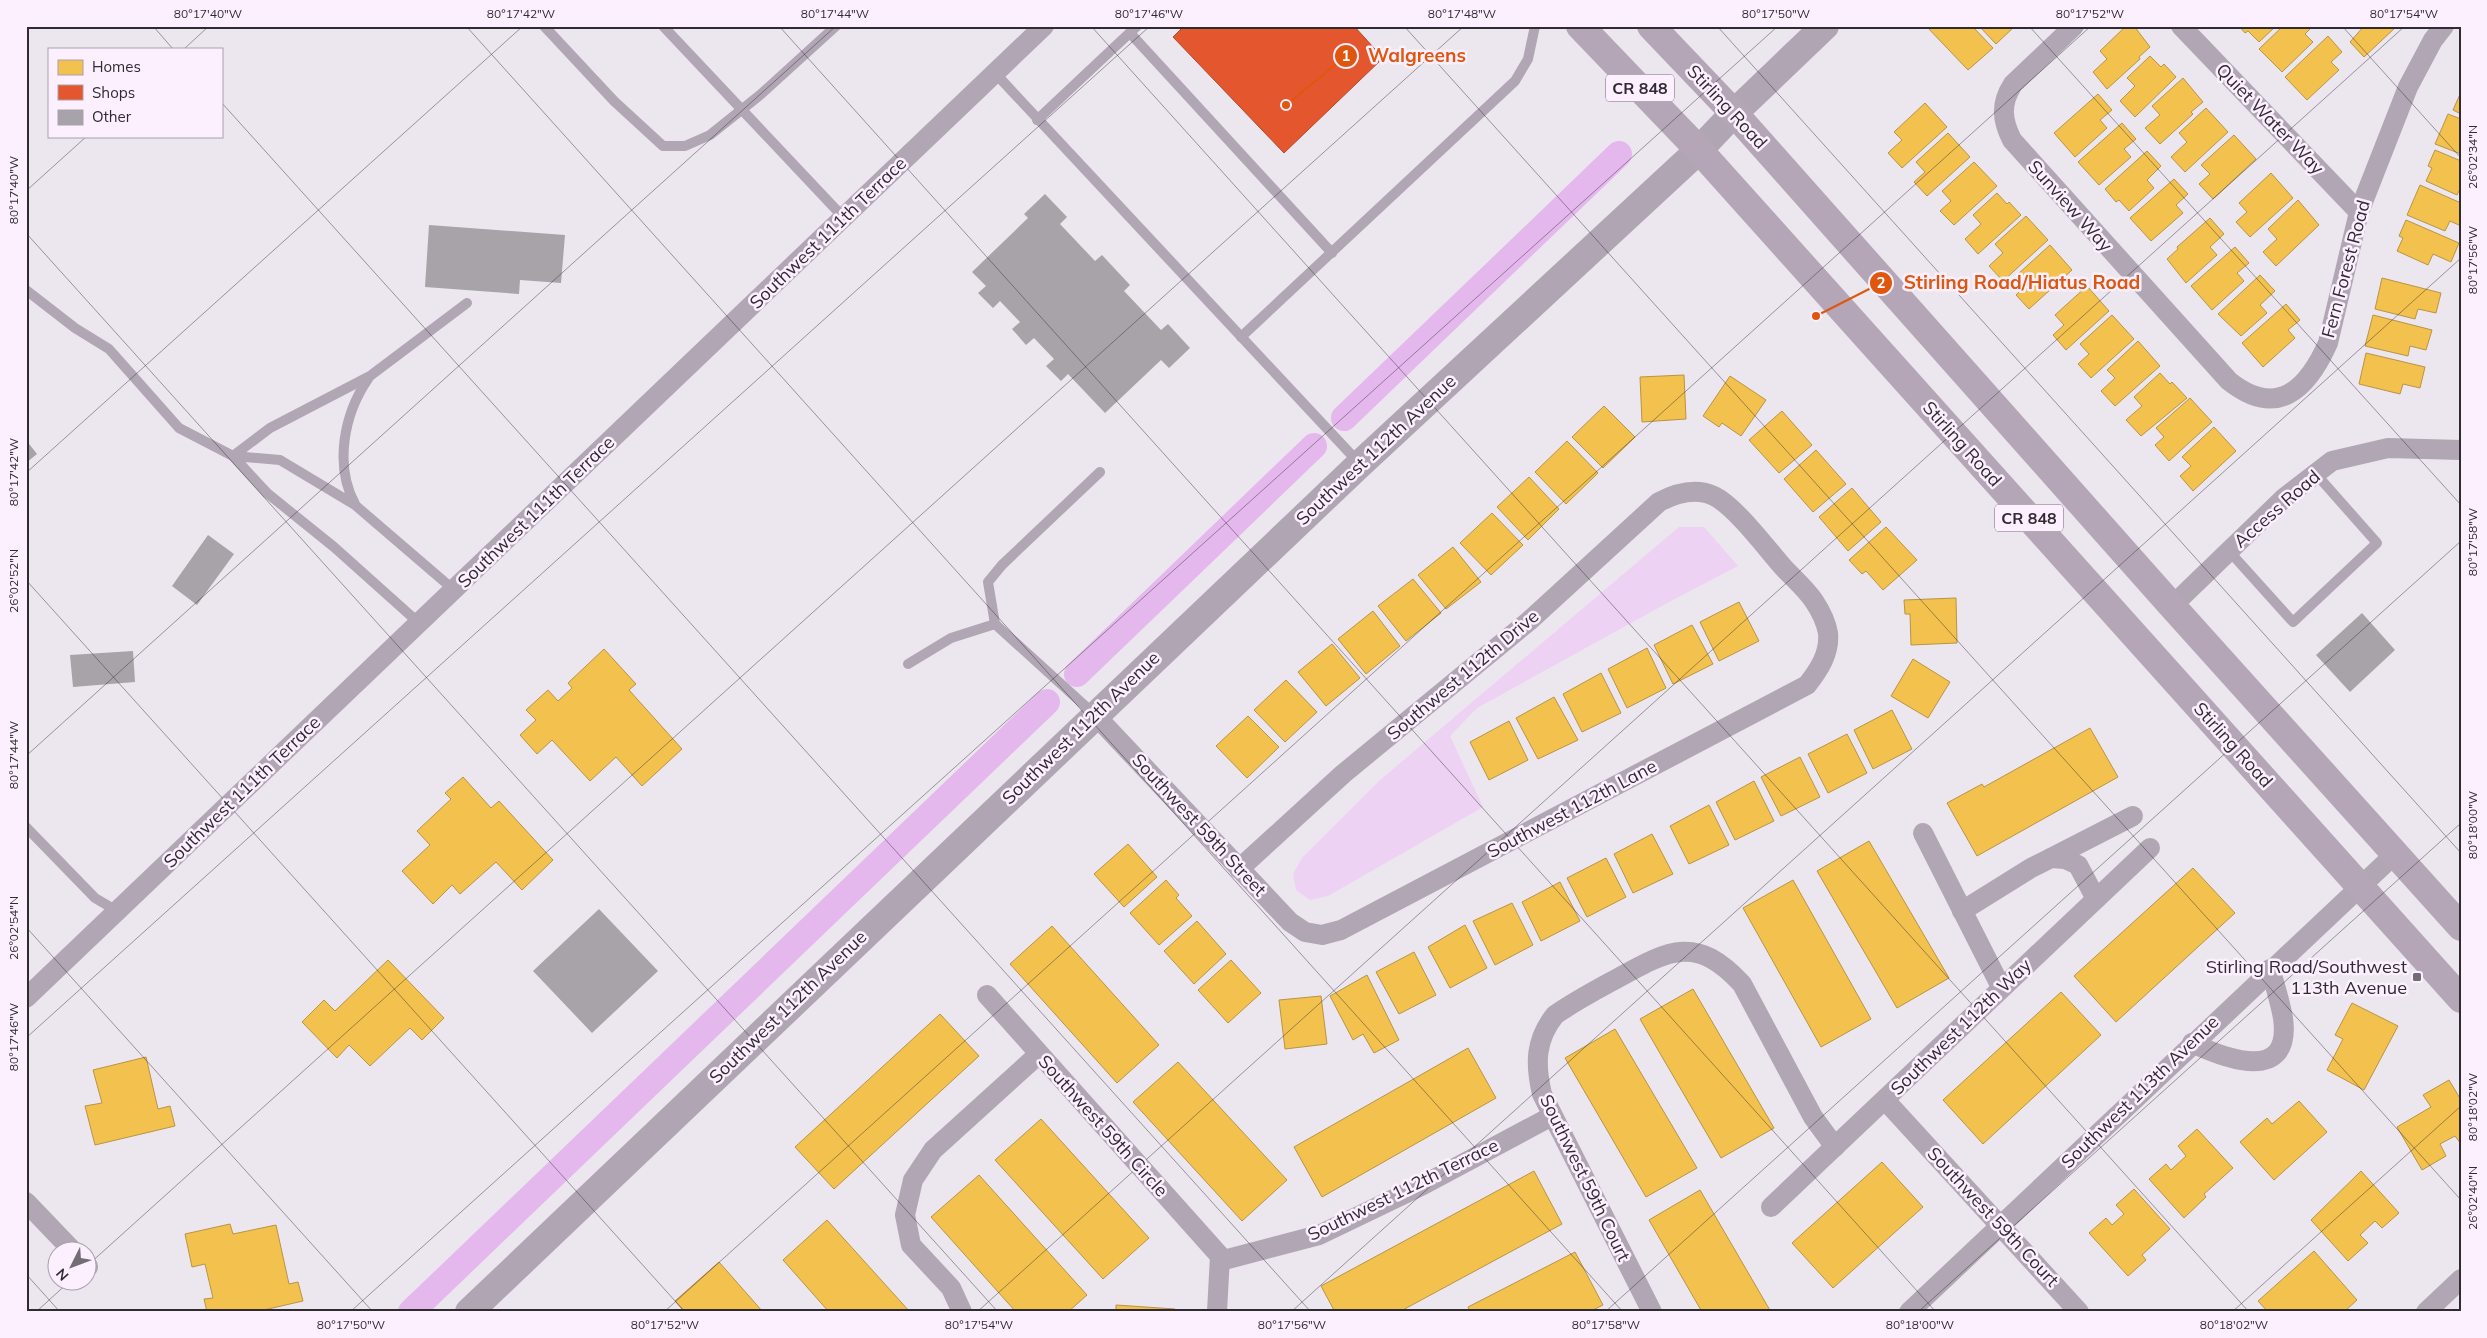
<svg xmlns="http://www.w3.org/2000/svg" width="2487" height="1338" font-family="Mulish,sans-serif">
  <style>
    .green { fill: #edd2f3 }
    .homes { fill: #f2c14e; stroke: #b89445 }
    .shops { fill: #e4572e; stroke: #ae4a2f }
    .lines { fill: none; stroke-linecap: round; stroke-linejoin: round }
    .canal { stroke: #e4b8ed; stroke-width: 26 }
    .building { fill: #a8a3a9 }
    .lane { stroke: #b1a6b4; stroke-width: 10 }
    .street { stroke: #b1a6b4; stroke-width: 20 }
    .secondary { stroke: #b0a5b3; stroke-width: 28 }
    .primary { stroke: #b4a6b7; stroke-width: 28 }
    .ticks { fill: none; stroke: #302b31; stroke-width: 1; stroke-opacity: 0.45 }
    .poi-dot { fill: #726c73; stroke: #fcf0ff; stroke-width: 2 }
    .labels { text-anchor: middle; stroke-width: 5; stroke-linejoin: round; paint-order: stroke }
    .shield { fill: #fcf0ff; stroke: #6d666f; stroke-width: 1 }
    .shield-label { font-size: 16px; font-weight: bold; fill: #302b31 }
    .street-label { font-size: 18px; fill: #302b31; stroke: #fcf0ff }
    .poi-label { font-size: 18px; fill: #302b31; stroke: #fcf0ff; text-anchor: end }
    .leader { fill: none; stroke: #df570e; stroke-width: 2 }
    .callout-dot { fill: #df570e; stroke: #fcf0ff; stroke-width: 2 }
    .mark-label { font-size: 15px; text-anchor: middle; font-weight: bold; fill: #fff }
    .callout-label { font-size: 19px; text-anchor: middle; font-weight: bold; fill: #df570e; stroke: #fcf0ff; stroke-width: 5; stroke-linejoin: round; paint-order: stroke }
    .neatline { fill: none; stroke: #302b31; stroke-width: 2 }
    .ticks-label { font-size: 12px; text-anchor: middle; fill: #302b31 }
  </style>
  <rect width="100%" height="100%" fill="#ece6ee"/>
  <path class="green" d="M1679,527H1704L1738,566L1669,602L1477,708L1450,736L1483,807L1328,896L1310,900L1296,890L1293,874L1302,858L1379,781Z"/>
  <g class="homes">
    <path d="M1972,26L1993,48L1968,70L1927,27Z"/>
    <path d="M1979,26H2015L1996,44Z"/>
    <path d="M2126,26H2134L2150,47L2139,57L2140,59L2107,89L2093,72L2107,59L2100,51Z"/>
    <path d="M2239,26H2276L2259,42L2248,31L2245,33Z"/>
    <path d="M2283,26H2313L2305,34L2313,42L2282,72L2259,49Z"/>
    <path d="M2364,26H2397L2364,57L2350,42Z"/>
    <path d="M2328,36L2342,52L2331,62L2339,70L2307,100L2285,77Z"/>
    <path d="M2150,56L2161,67L2164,64L2176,77L2135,117L2120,101L2135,86L2127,78Z"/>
    <path d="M2183,78L2203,102L2191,112L2193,114L2160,144L2145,128L2160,115L2152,106Z"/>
    <path d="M2461,92V114L2453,110Z"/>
    <path d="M2098,94L2112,110L2100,120L2107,128L2075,157L2054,133Z"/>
    <path d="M1925,103L1947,127L1902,168L1888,153L1902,140L1894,132Z"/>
    <path d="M2206,108L2228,132L2185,172L2171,157L2187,142L2179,133Z"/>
    <path d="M2448,114L2461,119V154L2435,144Z"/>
    <path d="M2122,123L2136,139L2124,149L2131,157L2099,185L2078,162Z"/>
    <path d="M1948,133L1970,157L1927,196L1914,182L1925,172L1916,162Z"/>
    <path d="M2234,135L2256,159L2213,199L2199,184L2210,174L2201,165Z"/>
    <path d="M2435,150L2461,161V187L2457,195L2426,181L2432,168L2428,166Z"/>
    <path d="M2147,151L2161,166L2147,180L2154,188L2129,211L2119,200L2116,202L2105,189Z"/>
    <path d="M1974,162L1997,186L1954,225L1940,211L1951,201L1942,191Z"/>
    <path d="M2271,173L2293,198L2250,237L2236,222L2247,212L2239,203Z"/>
    <path d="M2174,179L2188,194L2176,205L2183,213L2151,241L2130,218Z"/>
    <path d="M2420,185L2461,203V226L2450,221L2445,231L2407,215Z"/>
    <path d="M1997,193L2007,204L2009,202L2021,215L1978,254L1965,239L1981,224L1973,215Z"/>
    <path d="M2298,200L2319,225L2276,266L2263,252L2277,239L2268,229Z"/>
    <path d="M2026,216L2048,240L2003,281L1989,266L2003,253L1995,244Z"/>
    <path d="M2210,218L2224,234L2210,247L2217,255L2186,283L2167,259L2178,249L2177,247Z"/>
    <path d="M2406,220L2459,243L2451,262L2433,254L2428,265L2397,251L2403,238L2399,236Z"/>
    <path d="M2050,245L2072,270L2029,309L2016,295L2027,284L2018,274Z"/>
    <path d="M2235,247L2249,263L2237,273L2244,281L2212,310L2191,286Z"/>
    <path d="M2260,275L2275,291L2260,305L2267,313L2241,336L2218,314Z"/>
    <path d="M2382,278L2441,293L2436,313L2418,309L2415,319L2375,309Z"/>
    <path d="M2087,286L2109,311L2066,350L2053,335L2064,325L2055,315Z"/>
    <path d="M2286,304L2300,320L2288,330L2295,338L2263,367L2242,343Z"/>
    <path d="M2112,315L2134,339L2091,378L2078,364L2089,354L2080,344Z"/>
    <path d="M2373,315L2432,330L2426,350L2410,346L2408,356L2365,346Z"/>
    <path d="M2138,341L2160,366L2115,406L2101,391L2115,378L2107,370Z"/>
    <path d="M2366,353L2425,367L2420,388L2403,384L2400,394L2359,384Z"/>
    <path d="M2160,373L2170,384L2172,382L2187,398L2141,436L2126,420L2142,406L2134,397Z"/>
    <path d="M1684,375L1686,419L1642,422L1640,377Z"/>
    <path d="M1730,376L1766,400L1741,436L1722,423L1719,427L1703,416Z"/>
    <path d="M2190,398L2212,422L2169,461L2155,445L2164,437L2156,428Z"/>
    <path d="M1604,406L1635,437L1603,468L1572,437Z"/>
    <path d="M1782,411L1812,445L1779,473L1749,440Z"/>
    <path d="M2214,427L2236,451L2193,491L2180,476L2191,466L2182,457Z"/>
    <path d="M1567,441L1598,473L1566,504L1535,472Z"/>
    <path d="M1816,450L1846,484L1813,512L1784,479Z"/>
    <path d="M1529,477L1559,509L1528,540L1497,507Z"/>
    <path d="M1852,488L1881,522L1848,551L1819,517Z"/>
    <path d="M1492,513L1523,545L1491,575L1460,543Z"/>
    <path d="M1886,527L1917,560L1883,590L1866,571L1862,574L1849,560Z"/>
    <path d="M1453,547L1481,582L1446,609L1418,575Z"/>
    <path d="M1413,579L1441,613L1406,641L1378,606Z"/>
    <path d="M1956,598L1957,643L1911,645L1910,614H1905L1904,600Z"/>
    <path d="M1739,602L1759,641L1719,661L1700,622Z"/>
    <path d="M1373,611L1400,646L1366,674L1338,639Z"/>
    <path d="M1692,625L1713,664L1673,684L1654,645Z"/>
    <path d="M1332,644L1360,678L1326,706L1298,672Z"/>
    <path d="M1647,648L1666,688L1627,708L1608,669Z"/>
    <path d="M604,649L636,684L629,690L682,749L642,786L616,757L590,781L552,740L537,754L520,735L536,720L526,710L548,690L558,701L572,688L568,683Z"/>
    <path d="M1913,659L1950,682L1928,718L1891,696Z"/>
    <path d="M1601,673L1621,713L1582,732L1563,694Z"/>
    <path d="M1286,680L1317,712L1285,742L1254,710Z"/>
    <path d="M1554,697L1578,740L1538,759L1516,718Z"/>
    <path d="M1892,710L1912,749L1873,769L1854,730Z"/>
    <path d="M1248,716L1279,747L1247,778L1216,746Z"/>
    <path d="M1509,721L1528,760L1489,780L1470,742Z"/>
    <path d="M2090,728L2118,777L1977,856L1947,803L1982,784L1984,787Z"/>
    <path d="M1847,734L1867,773L1828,793L1808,754Z"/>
    <path d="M1800,757L1820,797L1781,816L1761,777Z"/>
    <path d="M463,777L491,808L499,801L553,860L522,890L496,862L460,894L452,885L433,904L402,871L430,845L417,831L451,799L445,793Z"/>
    <path d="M1754,781L1774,821L1735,840L1716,802Z"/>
    <path d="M1709,805L1729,845L1689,864L1670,826Z"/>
    <path d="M1652,834L1673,874L1633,893L1614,854Z"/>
    <path d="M1869,841L1949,978L1897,1008L1817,871Z"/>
    <path d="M1128,844L1157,877L1124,907L1094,874Z"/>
    <path d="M1606,858L1626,897L1587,917L1567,878Z"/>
    <path d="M2193,868L2235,913L2116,1022L2074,976Z"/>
    <path d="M1166,880L1179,895L1176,898L1192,916L1159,945L1130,913Z"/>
    <path d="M1793,880L1871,1019L1821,1047L1743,908Z"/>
    <path d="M1560,882L1580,921L1541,941L1522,902Z"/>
    <path d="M1512,903L1533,945L1495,965L1473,921Z"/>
    <path d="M1197,921L1226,954L1194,984L1164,951Z"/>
    <path d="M1465,925L1487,968L1450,988L1428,947Z"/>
    <path d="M1052,926L1159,1045L1117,1083L1010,964Z"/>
    <path d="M1414,952L1436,995L1399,1014L1376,972Z"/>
    <path d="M388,960L444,1018L422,1040L410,1028L370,1066L349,1045L337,1058L302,1022L324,1000L335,1011Z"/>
    <path d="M1231,960L1261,993L1228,1023L1198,990Z"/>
    <path d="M1367,975L1399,1040L1374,1053L1363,1034L1353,1040L1330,996Z"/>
    <path d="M1693,989L1774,1128L1721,1158L1640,1019Z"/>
    <path d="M2061,992L2101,1035L1983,1144L1943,1100Z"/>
    <path d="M1321,996L1327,1044L1285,1049L1279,1000Z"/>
    <path d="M2352,1003L2398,1026L2364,1090L2327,1070L2343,1039L2335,1035Z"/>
    <path d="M940,1014L979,1056L834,1189L795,1147Z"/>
    <path d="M1615,1029L1697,1168L1646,1197L1565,1058Z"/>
    <path d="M1468,1048L1496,1098L1322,1197L1294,1147Z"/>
    <path d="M146,1057L158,1109L170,1106L175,1126L95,1145L85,1106L102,1103L93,1070Z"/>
    <path d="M1178,1062L1287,1180L1242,1221L1133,1102Z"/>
    <path d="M2449,1080L2461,1100V1144L2455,1136L2440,1144L2446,1156L2422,1170L2397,1127L2431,1107L2423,1095Z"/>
    <path d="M2299,1101L2327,1132L2274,1180L2240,1142L2267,1118L2272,1124Z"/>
    <path d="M1041,1119L1149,1238L1103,1279L995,1160Z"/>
    <path d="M2197,1129L2233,1168L2204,1194L2206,1197L2184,1218L2149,1179L2166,1164L2171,1170L2186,1156L2178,1146Z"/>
    <path d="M1882,1162L1923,1207L1833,1288L1792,1243Z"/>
    <path d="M1534,1171L1562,1224L1399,1312H1335L1321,1286Z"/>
    <path d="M2361,1171L2399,1213L2382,1228L2375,1221L2360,1235L2368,1243L2348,1261L2311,1220Z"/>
    <path d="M979,1175L1087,1295L1068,1312H1016L931,1217Z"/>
    <path d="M2134,1189L2170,1229L2142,1255L2146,1260L2128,1276L2089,1233L2106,1218L2112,1225L2124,1214L2116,1205Z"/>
    <path d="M1700,1190L1771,1312H1702L1649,1220Z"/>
    <path d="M827,1220L910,1312H829L783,1260Z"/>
    <path d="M230,1224L233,1234L276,1225L289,1284L298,1282L303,1301L255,1312H207L204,1299L213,1298L205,1264L192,1267L185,1234Z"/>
    <path d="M2314,1251L2357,1300L2344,1312H2268L2258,1301Z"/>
    <path d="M1575,1252L1603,1305L1589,1312H1470L1468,1307Z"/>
    <path d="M719,1262L763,1312H685L675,1301Z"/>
    <path d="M1116,1305L1175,1309V1312H1116Z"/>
  </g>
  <path class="shops" d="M1184,26H1354L1383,58L1284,153L1173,37Z"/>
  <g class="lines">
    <g class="canal">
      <path d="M1344,418L1619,154"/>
      <path d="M1077,674L1314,446"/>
      <path d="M411,1312L1047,702"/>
    </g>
  </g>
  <g class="building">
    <path d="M1045,194L1067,217L1060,224L1095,261L1102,255L1130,285L1124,291L1161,330L1168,324L1190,348L1169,368L1161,360L1105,413L1068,374L1061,381L1046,366L1054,359L1034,338L1026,345L1012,329L1020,322L1000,301L993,308L978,293L986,286L972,272L1028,218L1024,214Z"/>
    <path d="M429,225L565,235L561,283L520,280L519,294L425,287Z"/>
    <path d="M26,440L37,454L26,463Z"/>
    <path d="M208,535L234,554L197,605L172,586Z"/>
    <path d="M2362,613L2395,650L2350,692L2316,655Z"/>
    <path d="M133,651L135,682L73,687L70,655Z"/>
    <path d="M599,909L658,971L592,1033L533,971Z"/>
  </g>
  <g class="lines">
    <g class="lane">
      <path d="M544,26L614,101L663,146H685L710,135L760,95L836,26"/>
      <path d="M663,26L844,218"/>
      <path d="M1130,33L1332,253"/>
      <path d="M995,73L1360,464"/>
      <path d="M1037,120L1137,26"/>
      <path d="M26,290L75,328L109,349L179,428L233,456L267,493L334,547L420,624"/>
      <path d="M1241,337L1515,81L1528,59L1535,26"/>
      <path d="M233,456L270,428L370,376L467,303"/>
      <path d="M233,456L280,460L355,505L454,590"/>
      <path d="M355,504C334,465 344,414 368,379"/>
      <path d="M2229,551L2293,622L2377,543L2316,474"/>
      <path d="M908,664L951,638L995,624"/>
      <path d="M1094,714L995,624L988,582L1002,565L1100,472"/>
      <path d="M26,827L95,898L117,911"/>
    </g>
    <g class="street">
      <path d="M2074,26L2013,84C2000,104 2002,120 2012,140L2229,381C2277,419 2307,390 2328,343L2359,212L2408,87L2433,40L2444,26"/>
      <path d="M2181,26L2359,212"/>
      <path d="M2172,606L2284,498L2332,461L2388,448L2461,450"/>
      <path d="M1095,715L1290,922L1305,932L1322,935L1341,930L1807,685C1819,670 1830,653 1828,633C1826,622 1820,610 1814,601C1806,589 1793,578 1783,567C1767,549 1735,506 1714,496C1695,487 1676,493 1659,502L1529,621L1343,774L1239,869"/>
      <path d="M1923,833L2001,987"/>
      <path d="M2051,858L2133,816"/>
      <path d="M1962,911L2031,868L2051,858L2065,859L2078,865L2096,899"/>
      <path d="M987,995L1220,1256L1217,1312"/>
      <path d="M26,998L1044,26"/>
      <path d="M2192,1043C2226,1059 2292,1084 2283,1018C2280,1001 2275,985 2270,969"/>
      <path d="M1885,1100L2079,1312"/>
      <path d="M26,1202L72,1250"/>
      <path d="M1771,1207L2150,848"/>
      <path d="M1220,1261L1319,1235L1423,1185L1552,1116"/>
      <path d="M88,1266V1267"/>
      <path d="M962,1312L951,1288L911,1245L905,1215L913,1180L933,1150L1039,1054"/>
      <path d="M1652,1312L1542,1094C1535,1064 1535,1040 1555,1015C1575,1001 1596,990 1618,978C1670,949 1697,935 1742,984L1813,1117L1835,1147"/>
      <path d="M1909,1312L2395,854"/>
      <path d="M2426,1312L2461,1279"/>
    </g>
    <path class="secondary" d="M469,1312L1360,464L1699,150L1734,113L1825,26"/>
    <g class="primary">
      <path d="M1580,26L1699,150L2461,999"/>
      <path d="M1651,26L1734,113L2172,606L2461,927"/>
    </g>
  </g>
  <path class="ticks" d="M153,26L173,49M466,26L1623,1312M779,26L1936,1312M1091,26L2249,1312M1404,26L2461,1200M1717,26L2461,853M2029,26L2461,505M2342,26L2461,158M184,49L209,26M221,102L1311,1312M26,191L87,136M26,233L998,1312M26,473L523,26M26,580L685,1312M26,756L836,26M26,927L373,1312M26,1038L1150,26M88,1265L1464,26M26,1274L60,1312M36,1312L71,1280M350,1312L1778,26M664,1312L2091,26M977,1312L2405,26M1291,1312L2461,258M1605,1312L2461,541M1918,1312L2461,823M2232,1312L2461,1106"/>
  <rect class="poi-dot" x="2412" y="972" width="10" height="10" rx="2.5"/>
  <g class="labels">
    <g class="shield">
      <rect x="1606" y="74.5" width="68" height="27" rx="4"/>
      <rect x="1995" y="504.5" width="68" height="27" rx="4"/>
    </g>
    <g class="shield-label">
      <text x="1640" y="94">CR 848</text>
      <text x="2029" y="524">CR 848</text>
    </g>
    <g class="street-label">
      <text transform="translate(1727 107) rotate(47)" y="6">Stirling Road</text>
      <text transform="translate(2270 119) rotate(46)" y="6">Quiet Water Way</text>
      <text transform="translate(2070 206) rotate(48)" y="6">Sunview Way</text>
      <text transform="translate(828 233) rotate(-44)" y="6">Southwest 111th Terrace</text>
      <text transform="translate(2346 269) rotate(-75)" y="6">Fern Forest Road</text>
      <text transform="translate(1962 444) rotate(48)" y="6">Stirling Road</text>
      <text transform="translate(1376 450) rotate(-43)" y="6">Southwest 112th Avenue</text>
      <text transform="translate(2277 509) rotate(-41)" y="6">Access Road</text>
      <text transform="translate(536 512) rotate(-44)" y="6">Southwest 111th Terrace</text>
      <text transform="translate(1463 675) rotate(-40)" y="6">Southwest 112th Drive</text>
      <text transform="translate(1081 728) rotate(-44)" y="6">Southwest 112th Avenue</text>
      <text transform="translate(2233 745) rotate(48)" y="6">Stirling Road</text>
      <text transform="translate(242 792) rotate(-44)" y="6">Southwest 111th Terrace</text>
      <text transform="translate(1572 809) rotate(-28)" y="6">Southwest 112th Lane</text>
      <text transform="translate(1199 825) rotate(47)" y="6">Southwest 59th Street</text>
      <text transform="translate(788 1007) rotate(-44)" y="6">Southwest 112th Avenue</text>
      <text transform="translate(1961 1027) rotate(-44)" y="6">Southwest 112th Way</text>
      <text transform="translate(2140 1092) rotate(-44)" y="6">Southwest 113th Avenue</text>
      <text transform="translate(1103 1126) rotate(48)" y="6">Southwest 59th Circle</text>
      <text transform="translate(1585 1178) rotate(64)" y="6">Southwest 59th Court</text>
      <text transform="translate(1403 1190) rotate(-26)" y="6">Southwest 112th Terrace</text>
      <text transform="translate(1993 1217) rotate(47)" y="6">Southwest 59th Court</text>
    </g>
    <g class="poi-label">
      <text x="2407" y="973">Stirling Road/Southwest<tspan x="2407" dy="21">113th Avenue</tspan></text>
    </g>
  </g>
  <path class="leader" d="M1286 105L1346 56M1816 316L1881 283"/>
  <g class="callout-dot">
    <circle cx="1286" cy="105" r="5"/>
    <circle cx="1816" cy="316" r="5"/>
    <circle cx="1346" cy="56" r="12"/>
    <circle cx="1881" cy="283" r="12"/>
  </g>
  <g class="mark-label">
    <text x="1346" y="61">1</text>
    <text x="1881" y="288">2</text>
  </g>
  <g class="callout-label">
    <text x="1417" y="62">Walgreens</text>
    <text x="2022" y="289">Stirling Road/Hiatus Road</text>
  </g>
  <rect width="2487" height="1338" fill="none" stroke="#fcf0ff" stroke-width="55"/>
  <rect x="48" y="48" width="175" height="90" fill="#fcf0ff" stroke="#aaa1ad"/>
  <rect x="58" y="60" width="25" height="15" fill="#f2c14e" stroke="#aaa1ad"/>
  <text x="92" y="72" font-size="15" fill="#302b31">Homes</text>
  <rect x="58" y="85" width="25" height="15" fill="#e4572e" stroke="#aaa1ad"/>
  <text x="92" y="98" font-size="15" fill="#302b31">Shops</text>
  <rect x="58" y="110" width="25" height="15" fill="#a8a3a9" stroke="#aaa1ad"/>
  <text x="92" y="122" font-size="15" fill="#302b31">Other</text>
  <g transform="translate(72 1266) rotate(228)"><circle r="24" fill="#fcf0ff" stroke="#aaa1ad"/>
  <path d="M0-4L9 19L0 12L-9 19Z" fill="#726c73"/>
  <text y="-8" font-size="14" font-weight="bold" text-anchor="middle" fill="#302b31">N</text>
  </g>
  <rect x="28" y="28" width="2432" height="1282" class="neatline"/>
  <g class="ticks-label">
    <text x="208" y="18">80°17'40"W</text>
    <text x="521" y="18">80°17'42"W</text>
    <text x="835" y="18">80°17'44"W</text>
    <text x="1149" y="18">80°17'46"W</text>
    <text x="1462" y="18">80°17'48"W</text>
    <text x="1776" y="18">80°17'50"W</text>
    <text x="2090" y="18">80°17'52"W</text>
    <text x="2404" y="18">80°17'54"W</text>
    <text transform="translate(2473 157) rotate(-90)" y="4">26°02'34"N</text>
    <text transform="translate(14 190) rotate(-90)" y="4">80°17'40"W</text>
    <text transform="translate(2473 260) rotate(-90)" y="4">80°17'56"W</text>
    <text transform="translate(14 472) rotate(-90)" y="4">80°17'42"W</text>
    <text transform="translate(2473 542) rotate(-90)" y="4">80°17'58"W</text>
    <text transform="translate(14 581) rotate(-90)" y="4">26°02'52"N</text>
    <text transform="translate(14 755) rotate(-90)" y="4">80°17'44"W</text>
    <text transform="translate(2473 825) rotate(-90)" y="4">80°18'00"W</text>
    <text transform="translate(14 928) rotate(-90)" y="4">26°02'54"N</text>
    <text transform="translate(14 1037) rotate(-90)" y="4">80°17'46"W</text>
    <text transform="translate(2473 1107) rotate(-90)" y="4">80°18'02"W</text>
    <text transform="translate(2473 1198) rotate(-90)" y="4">26°02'40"N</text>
    <text x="351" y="1329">80°17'50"W</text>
    <text x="665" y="1329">80°17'52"W</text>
    <text x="979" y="1329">80°17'54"W</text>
    <text x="1292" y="1329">80°17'56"W</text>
    <text x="1606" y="1329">80°17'58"W</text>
    <text x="1920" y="1329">80°18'00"W</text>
    <text x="2234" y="1329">80°18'02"W</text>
  </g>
</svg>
